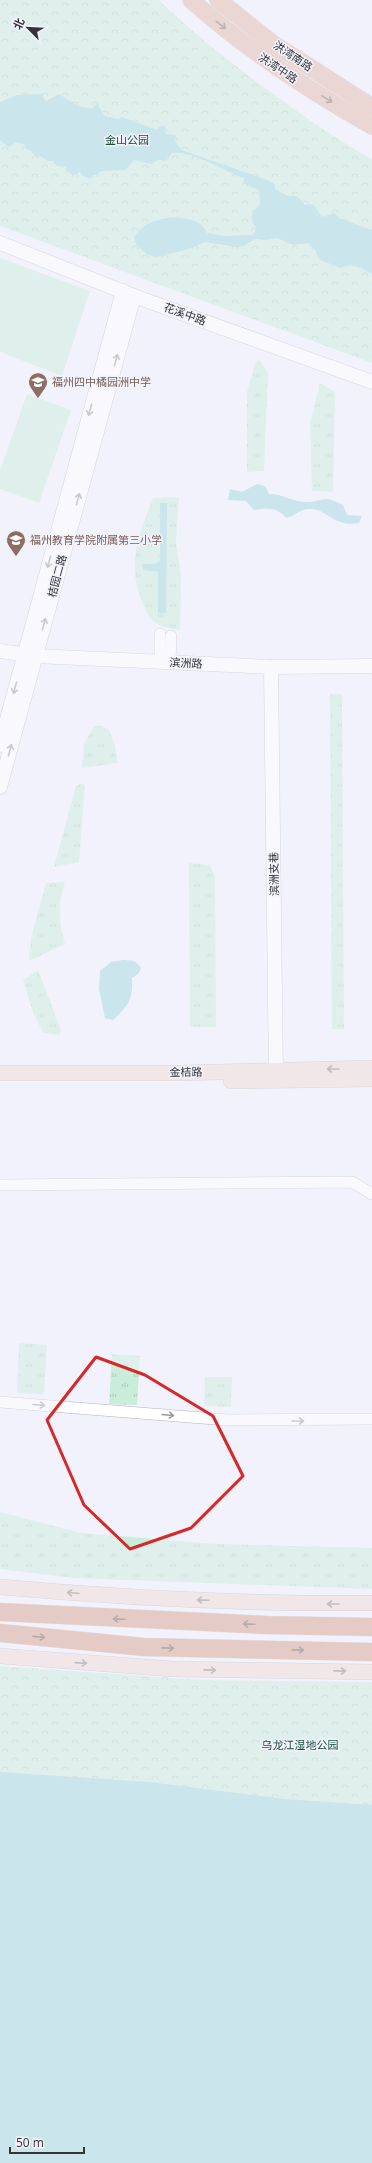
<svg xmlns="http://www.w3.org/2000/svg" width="372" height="2163" font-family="'Open Sans','Noto Sans SC',sans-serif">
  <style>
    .grass { fill: url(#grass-tufts) }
    .forest { fill: url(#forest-crowns) }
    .pitch { fill: #c8edd9 }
    .water { fill: #9bd4da }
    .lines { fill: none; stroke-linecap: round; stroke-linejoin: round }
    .minor-casing { stroke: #b4b3bd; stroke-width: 12 }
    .tertiary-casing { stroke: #b4b3bd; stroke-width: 15 }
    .secondary-casing { stroke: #b4b3bd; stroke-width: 16 }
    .primary-casing { stroke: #d2d2d3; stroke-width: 18 }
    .trunk-casing { stroke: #d2d2d3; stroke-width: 19 }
    .minor { stroke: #fff; stroke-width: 11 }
    .tertiary { stroke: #fff; stroke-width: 14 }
    .secondary { stroke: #f0dad0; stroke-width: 15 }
    .primary { stroke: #e0b5a2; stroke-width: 17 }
    .trunk { stroke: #d69c83; stroke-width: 18 }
    .oneway { stroke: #796862 }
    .oneway2 { stroke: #9a9a9b }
    .oneway3 { stroke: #897f7c }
    .oneway4 { stroke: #6d5852 }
    .marked { fill: none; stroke: #d62828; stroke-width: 3; stroke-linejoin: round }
    .labels { text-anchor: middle; stroke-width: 3; stroke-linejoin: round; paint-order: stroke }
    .street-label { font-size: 11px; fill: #343437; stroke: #f2f2fc }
    .park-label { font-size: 11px; fill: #1a5038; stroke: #f2f2fc }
    .education-label { font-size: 11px; fill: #785e54; stroke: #f2f2fc; text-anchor: start }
  </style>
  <defs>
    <pattern id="grass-tufts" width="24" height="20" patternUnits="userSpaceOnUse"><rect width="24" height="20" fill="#c8edd9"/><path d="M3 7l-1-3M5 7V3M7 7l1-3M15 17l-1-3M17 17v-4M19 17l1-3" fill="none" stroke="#acccbb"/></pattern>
    <pattern id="forest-crowns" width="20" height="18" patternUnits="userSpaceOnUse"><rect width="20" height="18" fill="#c8edd9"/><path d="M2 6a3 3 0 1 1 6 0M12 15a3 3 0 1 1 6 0" fill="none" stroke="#acccbb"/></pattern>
  </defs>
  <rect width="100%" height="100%" fill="#f2f2fc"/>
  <g class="grass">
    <path d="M260,360L268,374L264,471L247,472V392L255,363Z"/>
    <path d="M320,383L335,392L333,492L312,491L310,424Z"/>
    <path d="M179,497L176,542L181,575L180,630C156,627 149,622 141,599C127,561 139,534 153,498Z"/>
    <path d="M330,694H342L344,1029H332Z"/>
    <path d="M94,726H101L109,730L115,746L117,763L82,768L84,744Z"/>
    <path d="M80,784L85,785L79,862L54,867L76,786Z"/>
    <path d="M189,863L210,865L215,877L216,1027H190Z"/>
    <path d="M65,882C57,905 59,920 65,944L29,961L31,938L46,883Z"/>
    <path d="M38,970L61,1030L59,1035L43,1033L33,1012L23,980Z"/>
    <path d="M19,1343L47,1345L44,1394L17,1393Z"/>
    <path d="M112,1354L140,1356L137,1405L109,1404Z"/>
    <path d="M205,1377H232L231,1407L204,1406Z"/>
    <path d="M0,1512L81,1533L216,1544L372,1548V1589L73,1578L0,1569Z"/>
  </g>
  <g class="forest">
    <path d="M0,0H159C194,34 232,64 272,93C305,117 337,140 372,159V363L0,226Z"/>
    <path d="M0,1666L203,1680L372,1682V1813L0,1795Z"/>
  </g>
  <g class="pitch">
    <path d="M0,258L90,291L62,376L0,352Z"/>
    <path d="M27,394L71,410L39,503L0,489V470Z"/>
  </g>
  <g class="water">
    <path d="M41,94L46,101L59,94L78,106L91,109L97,104L105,116L118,119L122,117L157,130L160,126H165L166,134L176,135L175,140L181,150L270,181L275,185V189L288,196H297L305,205L313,204L322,217L335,213L339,218L372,230V274C362,268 352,262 341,268L320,260L315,250L308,243L293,245L277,238L267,240L255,239L244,246L237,247L205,242L186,250L156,257L148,255L142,250L136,244L134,238C145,213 199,210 207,233L224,236L252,235L255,232L256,227C248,218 253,211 260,204L259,190L243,183L244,178C223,171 194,151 172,153L166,161L158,160L151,164L134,160L125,170L101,171L97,175H93L90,179L83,176L80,172L73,175L66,171V167L57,166L53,161H48L40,156L37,157L23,144L17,142L8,147L0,140V102L17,95Z"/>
    <path d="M257,484C265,485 267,487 269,494C282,494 292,501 304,502C324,503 320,493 343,505L347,515L362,516L359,523C334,528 327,508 309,509C299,509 294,517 286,518C277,507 267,508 254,510L246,501L228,500L230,489L242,492Z"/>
    <path d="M160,503H167L166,613H158V572L143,570L142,564H155L160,561Z"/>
    <path d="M123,960C131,960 136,960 141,968L139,973L132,978C133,1000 129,1005 113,1020L105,1018L99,989L100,971L111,962Z"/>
    <path d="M0,1772L149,1782L284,1799L372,1805V2163H0Z"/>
  </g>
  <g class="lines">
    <defs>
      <g id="minor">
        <path d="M160,662V634"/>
        <path d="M170,662L171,636"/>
        <path d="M0,1185L352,1182L372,1194"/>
        <path d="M0,1402L228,1420L372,1419"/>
      </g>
      <g id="tertiary">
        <path d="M0,243L134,296L372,382"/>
        <path d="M0,651L36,656L271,667L372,666"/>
        <path d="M271,667L276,1080"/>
        <path d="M0,745L123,291"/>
        <path d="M0,787L134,296"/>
      </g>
      <g id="secondary">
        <path d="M0,1073H180L372,1068"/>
        <path d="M231,1081L372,1079"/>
        <path d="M0,1587C124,1598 248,1604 372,1603"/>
        <path d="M0,1656L173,1669L372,1672"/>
      </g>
      <g id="primary">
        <path d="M191,0C246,49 308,90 372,126"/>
        <path d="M218,0L272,43L372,107"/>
      </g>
      <g id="trunk">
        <path d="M0,1612L267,1625L372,1627"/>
        <path d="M0,1633L144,1647L372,1652"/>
      </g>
    </defs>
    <use href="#minor" class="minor-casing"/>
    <use href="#tertiary" class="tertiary-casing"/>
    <use href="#secondary" class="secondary-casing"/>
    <use href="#primary" class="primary-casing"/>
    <use href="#trunk" class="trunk-casing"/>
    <use href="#minor" class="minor"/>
    <use href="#tertiary" class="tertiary"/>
    <use href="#secondary" class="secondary"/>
    <use href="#primary" class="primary"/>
    <use href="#trunk" class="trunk"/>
  </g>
  <defs><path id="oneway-shaft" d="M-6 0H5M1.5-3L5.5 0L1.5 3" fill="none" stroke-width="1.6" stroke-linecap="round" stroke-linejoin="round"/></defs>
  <g class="oneway">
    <use href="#oneway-shaft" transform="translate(221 25) rotate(38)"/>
    <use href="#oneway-shaft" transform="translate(327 99) rotate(31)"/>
  </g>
  <g class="oneway2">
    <use href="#oneway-shaft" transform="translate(116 360) rotate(-75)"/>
    <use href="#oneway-shaft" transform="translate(90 410) rotate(105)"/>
    <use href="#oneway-shaft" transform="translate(78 499) rotate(-75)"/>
    <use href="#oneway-shaft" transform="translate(49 562) rotate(105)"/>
    <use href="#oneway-shaft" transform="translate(44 624) rotate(-75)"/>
    <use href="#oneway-shaft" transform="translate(15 688) rotate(105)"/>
    <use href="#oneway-shaft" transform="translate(10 750) rotate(-75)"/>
    <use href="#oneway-shaft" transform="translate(39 1405) rotate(5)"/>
    <use href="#oneway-shaft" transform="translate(168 1415) rotate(5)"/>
    <use href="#oneway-shaft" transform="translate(298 1421)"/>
  </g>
  <g class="oneway3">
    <use href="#oneway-shaft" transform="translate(333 1069) rotate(180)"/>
    <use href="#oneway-shaft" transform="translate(73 1593) rotate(-175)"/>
    <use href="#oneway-shaft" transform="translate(203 1600) rotate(-178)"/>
    <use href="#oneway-shaft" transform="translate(333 1604) rotate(180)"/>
    <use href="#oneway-shaft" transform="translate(81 1663) rotate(4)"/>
    <use href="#oneway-shaft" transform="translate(210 1670) rotate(1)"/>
    <use href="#oneway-shaft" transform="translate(340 1671) rotate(1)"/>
  </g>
  <g class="oneway4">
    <use href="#oneway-shaft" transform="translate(119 1619) rotate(-178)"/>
    <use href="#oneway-shaft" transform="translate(249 1624) rotate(-178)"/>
    <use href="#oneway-shaft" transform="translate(39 1637) rotate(6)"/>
    <use href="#oneway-shaft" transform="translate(168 1648) rotate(1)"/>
    <use href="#oneway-shaft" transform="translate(298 1650) rotate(1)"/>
  </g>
  <path d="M0 0H372V2163H0ZM96,1357L145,1375L213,1416L243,1476L191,1528L130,1549L84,1505L47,1420Z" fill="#f2f2fc" fill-opacity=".55" fill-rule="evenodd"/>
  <path class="marked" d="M96,1357L145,1375L213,1416L243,1476L191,1528L130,1549L84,1505L47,1420Z"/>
  <defs>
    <symbol id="school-pin" viewBox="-11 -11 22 30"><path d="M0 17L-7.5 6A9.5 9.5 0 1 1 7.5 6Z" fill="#8d6e63" stroke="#f2f2fc"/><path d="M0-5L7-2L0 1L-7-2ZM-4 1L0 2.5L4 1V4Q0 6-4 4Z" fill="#fff"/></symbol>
  </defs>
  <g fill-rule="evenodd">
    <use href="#school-pin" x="27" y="371" width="22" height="30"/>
    <use href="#school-pin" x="5" y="529" width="22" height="30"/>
  </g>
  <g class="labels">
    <g class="street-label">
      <text transform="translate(293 56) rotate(34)" y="4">洪湾南路</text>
      <text transform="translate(278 68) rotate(34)" y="4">洪湾中路</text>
      <text transform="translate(185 314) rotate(20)" y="4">花溪中路</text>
      <text transform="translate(57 576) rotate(-75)" y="4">桔园二路</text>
      <text transform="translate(186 663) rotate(3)" y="4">滨洲路</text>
      <text transform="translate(274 874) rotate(-91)" y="4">滨洲支巷</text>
      <text transform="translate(186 1072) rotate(-1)" y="4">金桔路</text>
    </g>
    <g class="park-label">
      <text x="127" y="144">金山公园</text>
      <text x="300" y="1749">乌龙江湿地公园</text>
    </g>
    <g class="education-label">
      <text x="52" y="386">福州四中橘园洲中学</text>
      <text x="30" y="544">福州教育学院附属第三小学</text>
    </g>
  </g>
  <g transform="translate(28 28) rotate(294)" stroke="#f2f2fc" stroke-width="3" paint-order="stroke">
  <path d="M0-3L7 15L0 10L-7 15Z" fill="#343437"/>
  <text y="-6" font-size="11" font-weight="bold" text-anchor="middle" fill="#343437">北</text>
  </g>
  <path d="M10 2147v6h74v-6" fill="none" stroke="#343437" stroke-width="2"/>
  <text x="16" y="2147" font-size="12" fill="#343437" stroke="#f2f2fc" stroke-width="3" paint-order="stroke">50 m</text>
</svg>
